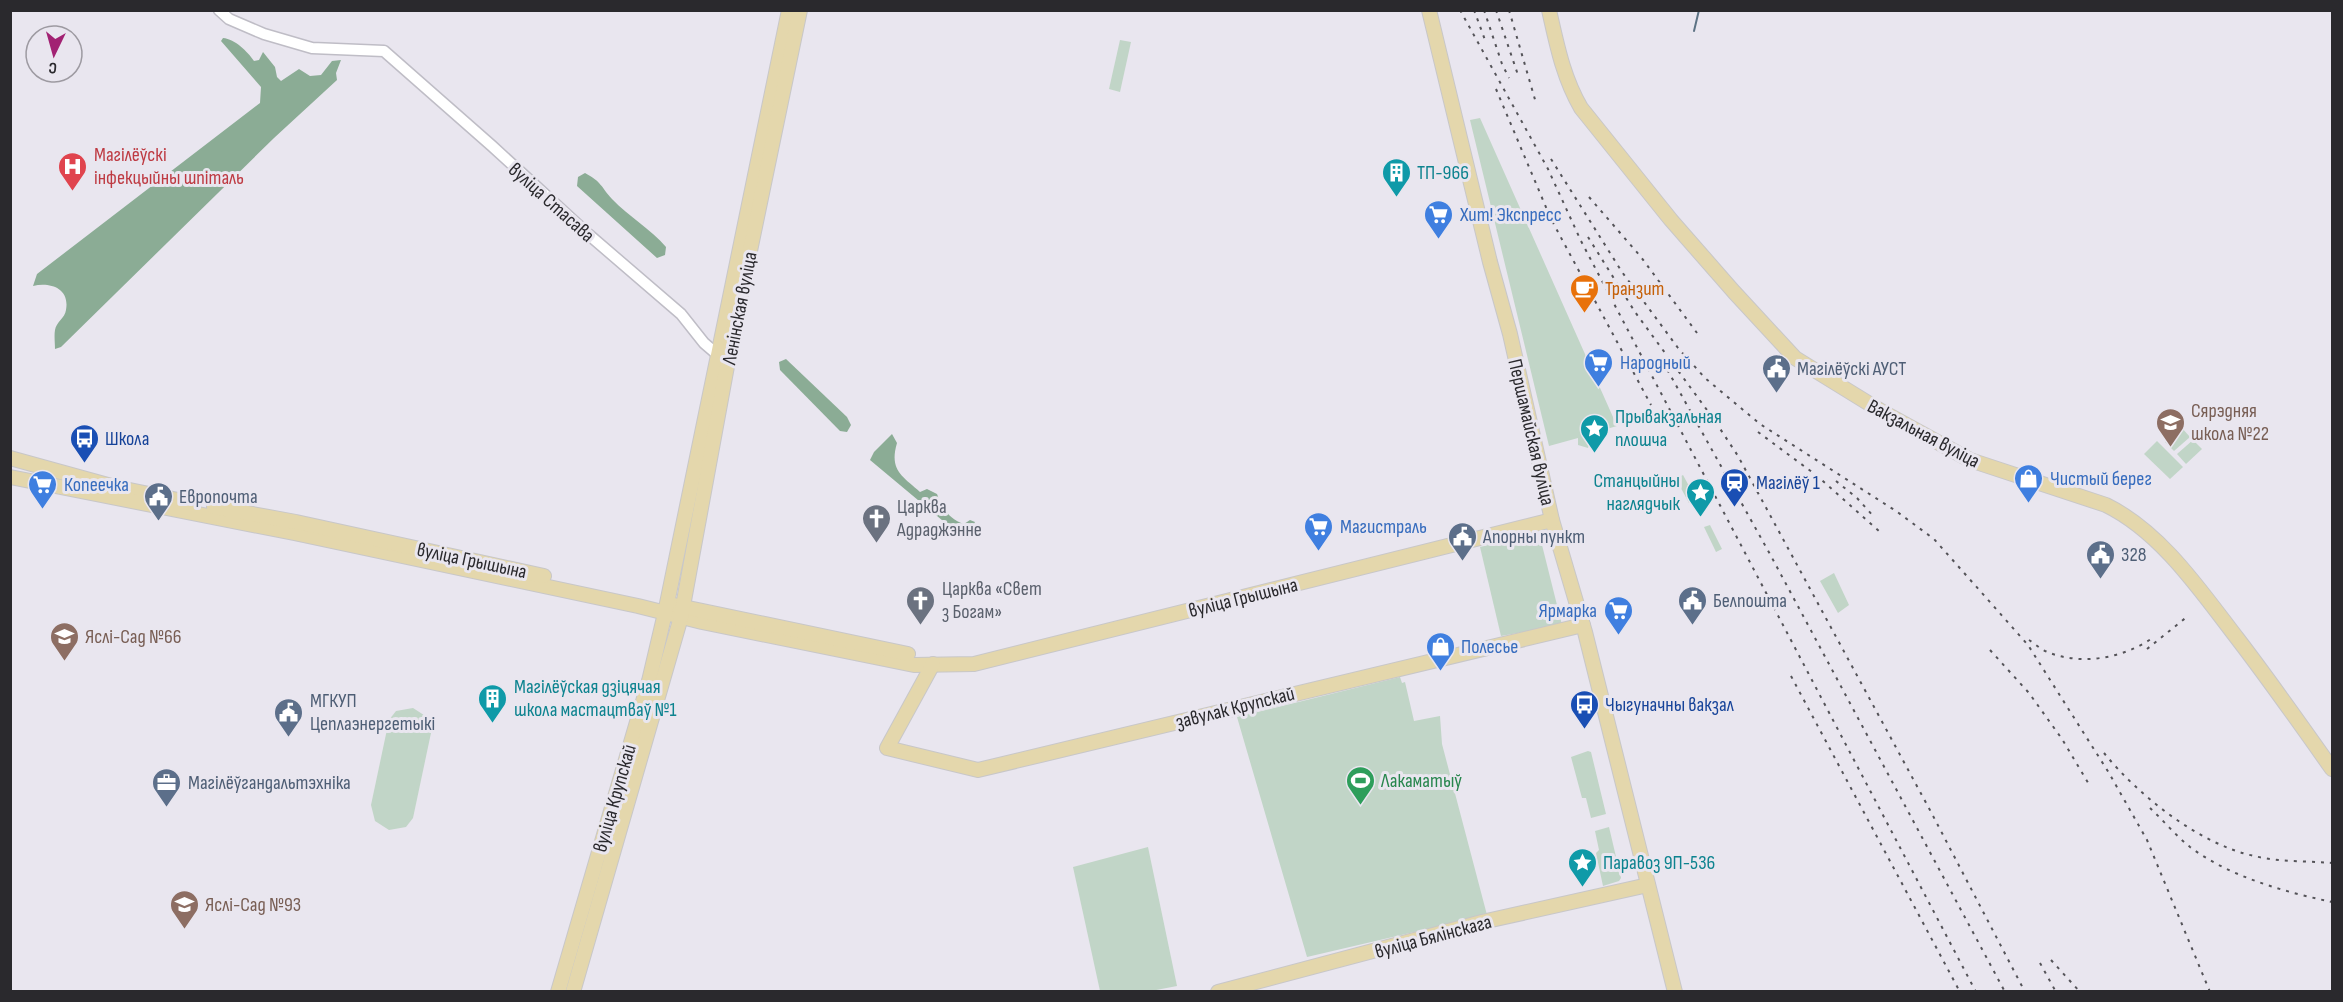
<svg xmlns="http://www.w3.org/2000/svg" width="2343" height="1002" font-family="'Sofia Sans Condensed',sans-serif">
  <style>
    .green { fill: #c1d5c7 }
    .forest { fill: #8bac95 }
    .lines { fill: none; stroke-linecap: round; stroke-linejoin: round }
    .stream { stroke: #5c7284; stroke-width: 2 }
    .minor-casing { stroke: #bfbdc6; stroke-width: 13 }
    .major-casing { stroke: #c8c7c8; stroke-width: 16 }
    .minor { stroke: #fff; stroke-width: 10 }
    .major { stroke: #e4d7ac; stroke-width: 14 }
    .rail { stroke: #545358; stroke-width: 2; stroke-dasharray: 3 6; stroke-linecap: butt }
    .labels { text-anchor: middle; stroke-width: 6; stroke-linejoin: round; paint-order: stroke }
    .health-label { font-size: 20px; fill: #be3a42; stroke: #e9e6ef; text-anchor: start }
    .culture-label { font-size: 20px; fill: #0d838f; stroke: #e9e6ef; text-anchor: start }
    .street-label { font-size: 20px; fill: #2a292d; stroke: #e9e6ef }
    .shop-label { font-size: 20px; fill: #366cbe; stroke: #e9e6ef; text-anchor: start }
    .food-label { font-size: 20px; fill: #c56008; stroke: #e9e6ef; text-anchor: start }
    .service-label { font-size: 20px; fill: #4e5e75; stroke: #e9e6ef; text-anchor: start }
    .education-label { font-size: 20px; fill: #785e54; stroke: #e9e6ef; text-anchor: start }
    .transit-label { font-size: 20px; fill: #164399; stroke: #e9e6ef; text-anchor: start }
    .worship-label { font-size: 20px; fill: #5b616d; stroke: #e9e6ef; text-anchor: start }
    .leisure-label { font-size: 20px; fill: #27864d; stroke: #e9e6ef; text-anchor: start }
  </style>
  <rect width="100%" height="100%" fill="#e9e6ef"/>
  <g class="green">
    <path d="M1120,40L1131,42L1120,92L1109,89Z"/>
    <path d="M1480,118L1617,426L1586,435L1591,440L1588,448L1578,445V438L1549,446L1470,120Z"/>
    <path d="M2181,427L2190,437L2174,451L2165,442Z"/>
    <path d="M2193,440L2202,449L2186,464L2177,454Z"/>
    <path d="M2157,441L2183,467L2170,479L2144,454Z"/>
    <path d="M1683,475L1696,499L1689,503L1676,479Z"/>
    <path d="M1710,525L1722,549L1716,552L1704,527Z"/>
    <path d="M1539,533L1562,625L1501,636L1480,547Z"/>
    <path d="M1834,573L1849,605L1838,613L1820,581Z"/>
    <path d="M1400,677L1402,683L1405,682L1414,721L1440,716L1442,744L1487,915L1307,957L1237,717Z"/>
    <path d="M413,708L427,717L431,733L413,818L406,827L389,830L375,821L371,805L389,720L396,711Z"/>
    <path d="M1588,751L1591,752L1606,814L1591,818L1586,798H1582L1571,757Z"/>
    <path d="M1609,827L1621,878L1619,881L1603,886L1596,853L1599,850L1595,831Z"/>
    <path d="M1148,847L1177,986L1151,991H1100L1073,867Z"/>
  </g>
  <g class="forest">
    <path d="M223,38C235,39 248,52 254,61L259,60L263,52L275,67L277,77L281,81L299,69L310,76L321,75L332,61L341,60L336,73L337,80L274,138L61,347L55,349C55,343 54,336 55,330C56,322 65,318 66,310C70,288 50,282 33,286L37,274L260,103L261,87L221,41Z"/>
    <path d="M585,173C602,182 601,187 612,199C629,217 651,229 666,247L665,255L657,258L577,186L578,177Z"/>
    <path d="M786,359L847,417L851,425L847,432L840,431L780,370L779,362Z"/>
    <path d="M892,434L897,443C889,470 902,476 920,492L927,489L937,494C942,508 949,519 964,524L970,520L975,522L968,536H961L870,460L874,452Z"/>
  </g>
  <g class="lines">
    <path class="stream" d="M1694,31L1699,10"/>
    <defs>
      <path id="minor" d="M219,10L229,19L264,34L312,48L384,51L492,146L588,234L681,314L704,343L718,355"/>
      <g id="major">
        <path d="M1429,10L1490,262L1510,334L1552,520L1585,632L1675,992"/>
        <path d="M1549,10C1557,45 1563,77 1581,108L1671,220L1734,292L1795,358L1881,411L1970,460L2106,505C2161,532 2200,590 2237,638C2270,681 2301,725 2332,769"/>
        <path d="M10,458L115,487L183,501"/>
        <path d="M10,477L294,533L638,606L702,622L914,665L974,664L1552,520"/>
        <path d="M214,507L296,522L544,576"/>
        <path d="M674,605L908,654"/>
        <path d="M933,664L887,748L978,770L1583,625"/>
        <path d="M558,992L649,681L665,613L789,10"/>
        <path d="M573,992L681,617L734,328L800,10"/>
        <path d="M1218,992L1482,922L1648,885"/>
      </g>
    </defs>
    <use href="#minor" class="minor-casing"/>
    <use href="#major" class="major-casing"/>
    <use href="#minor" class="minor"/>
    <use href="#major" class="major"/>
    <g class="rail">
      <path d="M1460,10L1548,169L1581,241L1976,992"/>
      <path d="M1474,10L1485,40"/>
      <path d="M1484,10L1502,64L1509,78"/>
      <path d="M1496,10L1519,78"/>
      <path d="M1509,10L1536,103"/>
      <path d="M1496,89L1551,219L1651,405"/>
      <path d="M1551,159L1622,272L1678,348L1705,378L1760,424L1896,511L1934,539L2028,645L2109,773L2147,840L2210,992"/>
      <path d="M1589,197L1641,257L1697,333"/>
      <path d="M1588,237L1635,312L1715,421L1738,456L1931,812L2025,992"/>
      <path d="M1663,362L1771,556L2005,992"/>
      <path d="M1758,432L1816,475L1879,531"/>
      <path d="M1836,481L1857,498L1875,518"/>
      <path d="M2029,640C2034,643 2039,648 2045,651C2079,666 2121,659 2151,639"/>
      <path d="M2147,649L2188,616"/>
      <path d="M1990,650L2029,693L2062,739L2090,786"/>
      <path d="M1791,676L1960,992"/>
      <path d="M2104,753C2139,796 2199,844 2254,856C2279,862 2307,861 2332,863"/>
      <path d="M2150,808C2163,820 2176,836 2190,847C2230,877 2285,892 2332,902"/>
      <path d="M2051,960L2080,992"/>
      <path d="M2040,963L2056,992"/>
    </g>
  </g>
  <defs>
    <symbol id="hospital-pin" viewBox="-11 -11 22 30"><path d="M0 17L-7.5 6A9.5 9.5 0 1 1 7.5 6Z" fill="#e0444e" stroke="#e9e6ef"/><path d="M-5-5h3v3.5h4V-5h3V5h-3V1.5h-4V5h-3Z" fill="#fff"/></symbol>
    <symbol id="building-pin" viewBox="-11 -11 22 30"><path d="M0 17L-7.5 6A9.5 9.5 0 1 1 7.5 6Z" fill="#0f9aa8" stroke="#e9e6ef"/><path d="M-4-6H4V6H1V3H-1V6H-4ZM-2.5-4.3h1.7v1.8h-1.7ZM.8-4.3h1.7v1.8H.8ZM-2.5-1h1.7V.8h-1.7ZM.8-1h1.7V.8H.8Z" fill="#fff"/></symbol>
    <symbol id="supermarket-pin" viewBox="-11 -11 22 30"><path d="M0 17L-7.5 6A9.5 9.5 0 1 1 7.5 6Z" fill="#3f7fe0" stroke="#e9e6ef"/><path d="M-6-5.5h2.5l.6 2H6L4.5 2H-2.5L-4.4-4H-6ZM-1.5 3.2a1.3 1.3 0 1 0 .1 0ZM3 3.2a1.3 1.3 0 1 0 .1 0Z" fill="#fff"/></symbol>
    <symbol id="cafe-pin" viewBox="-11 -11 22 30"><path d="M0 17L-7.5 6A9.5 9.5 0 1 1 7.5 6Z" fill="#e8710a" stroke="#e9e6ef"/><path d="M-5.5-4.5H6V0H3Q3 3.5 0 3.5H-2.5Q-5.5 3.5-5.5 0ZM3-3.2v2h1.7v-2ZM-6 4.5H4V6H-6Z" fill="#fff"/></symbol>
    <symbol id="civic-pin" viewBox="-11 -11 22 30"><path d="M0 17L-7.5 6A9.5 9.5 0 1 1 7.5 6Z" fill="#5c6f8a" stroke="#e9e6ef"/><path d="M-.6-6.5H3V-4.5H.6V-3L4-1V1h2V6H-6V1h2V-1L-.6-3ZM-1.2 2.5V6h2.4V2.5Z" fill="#fff"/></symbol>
    <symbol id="school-pin" viewBox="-11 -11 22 30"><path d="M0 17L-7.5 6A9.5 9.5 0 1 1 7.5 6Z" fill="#8d6e63" stroke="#e9e6ef"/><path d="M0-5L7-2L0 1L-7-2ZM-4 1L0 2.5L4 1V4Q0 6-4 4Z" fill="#fff"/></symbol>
    <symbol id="sight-pin" viewBox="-11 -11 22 30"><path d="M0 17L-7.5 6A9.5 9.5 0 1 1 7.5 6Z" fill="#0f9aa8" stroke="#e9e6ef"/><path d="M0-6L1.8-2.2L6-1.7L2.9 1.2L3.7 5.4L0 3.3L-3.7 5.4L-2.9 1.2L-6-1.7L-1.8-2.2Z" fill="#fff"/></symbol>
    <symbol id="bus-pin" viewBox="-11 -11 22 30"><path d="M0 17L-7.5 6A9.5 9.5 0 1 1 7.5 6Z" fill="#1a4fb4" stroke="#e9e6ef"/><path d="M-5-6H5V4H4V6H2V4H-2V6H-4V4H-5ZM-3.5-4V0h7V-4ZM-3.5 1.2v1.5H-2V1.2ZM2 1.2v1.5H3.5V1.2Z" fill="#fff"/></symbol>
    <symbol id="shop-pin" viewBox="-11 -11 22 30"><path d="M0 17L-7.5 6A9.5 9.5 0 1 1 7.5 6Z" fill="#3f7fe0" stroke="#e9e6ef"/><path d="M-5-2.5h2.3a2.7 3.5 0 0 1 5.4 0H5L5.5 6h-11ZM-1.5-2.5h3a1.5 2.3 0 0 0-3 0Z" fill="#fff"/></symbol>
    <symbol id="station-pin" viewBox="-11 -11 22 30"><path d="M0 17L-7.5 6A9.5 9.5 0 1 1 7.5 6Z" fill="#1a4fb4" stroke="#e9e6ef"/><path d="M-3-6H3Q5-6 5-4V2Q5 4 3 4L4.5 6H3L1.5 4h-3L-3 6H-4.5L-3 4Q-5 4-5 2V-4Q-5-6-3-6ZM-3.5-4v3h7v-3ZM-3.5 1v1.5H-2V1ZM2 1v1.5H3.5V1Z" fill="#fff"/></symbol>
    <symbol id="church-pin" viewBox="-11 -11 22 30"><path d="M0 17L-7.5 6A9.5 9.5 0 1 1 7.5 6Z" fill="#6b7280" stroke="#e9e6ef"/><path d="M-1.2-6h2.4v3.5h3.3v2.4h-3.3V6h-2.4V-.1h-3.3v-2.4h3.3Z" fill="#fff"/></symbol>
    <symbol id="stadium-pin" viewBox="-11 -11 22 30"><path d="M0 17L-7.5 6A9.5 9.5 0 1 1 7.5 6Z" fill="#2e9e5b" stroke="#e9e6ef"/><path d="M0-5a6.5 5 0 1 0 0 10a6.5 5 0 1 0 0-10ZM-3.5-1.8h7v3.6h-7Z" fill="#fff"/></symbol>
    <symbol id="office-pin" viewBox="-11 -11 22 30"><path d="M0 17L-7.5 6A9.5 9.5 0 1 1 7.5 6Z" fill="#5c6f8a" stroke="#e9e6ef"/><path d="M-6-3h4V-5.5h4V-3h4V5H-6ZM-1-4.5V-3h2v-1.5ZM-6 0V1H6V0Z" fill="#fff"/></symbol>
  </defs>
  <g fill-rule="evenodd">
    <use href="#hospital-pin" x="56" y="150" width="33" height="45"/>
    <use href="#building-pin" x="1380" y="156" width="33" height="45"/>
    <use href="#supermarket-pin" x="1422" y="198" width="33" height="45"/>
    <use href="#cafe-pin" x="1568" y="272" width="33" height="45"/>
    <use href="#supermarket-pin" x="1582" y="346" width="33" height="45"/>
    <use href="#civic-pin" x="1760" y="352" width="33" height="45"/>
    <use href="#school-pin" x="2154" y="406" width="33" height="45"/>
    <use href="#sight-pin" x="1578" y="412" width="33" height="45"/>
    <use href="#bus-pin" x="68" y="422" width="33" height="45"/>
    <use href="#shop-pin" x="2012" y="462" width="33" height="45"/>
    <use href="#station-pin" x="1718" y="466" width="33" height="45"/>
    <use href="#supermarket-pin" x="26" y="468" width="33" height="45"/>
    <use href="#sight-pin" x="1684" y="476" width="33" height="45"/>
    <use href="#civic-pin" x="142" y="480" width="33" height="45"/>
    <use href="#church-pin" x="860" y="502" width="33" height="45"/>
    <use href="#supermarket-pin" x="1302" y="510" width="33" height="45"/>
    <use href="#civic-pin" x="1446" y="520" width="33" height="45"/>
    <use href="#civic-pin" x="2084" y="538" width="33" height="45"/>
    <use href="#church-pin" x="904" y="584" width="33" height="45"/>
    <use href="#civic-pin" x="1676" y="584" width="33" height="45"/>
    <use href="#supermarket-pin" x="1602" y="594" width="33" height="45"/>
    <use href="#school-pin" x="48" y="620" width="33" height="45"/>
    <use href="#shop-pin" x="1424" y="630" width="33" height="45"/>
    <use href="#building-pin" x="476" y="682" width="33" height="45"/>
    <use href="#bus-pin" x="1568" y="688" width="33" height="45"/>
    <use href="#civic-pin" x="272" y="696" width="33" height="45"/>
    <use href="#stadium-pin" x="1344" y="764" width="33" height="45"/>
    <use href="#office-pin" x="150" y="766" width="33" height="45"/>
    <use href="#sight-pin" x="1566" y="846" width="33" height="45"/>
    <use href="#school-pin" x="168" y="888" width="33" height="45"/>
  </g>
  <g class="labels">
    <g class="health-label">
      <text x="94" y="161">Магілёўскі<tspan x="94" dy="23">інфекцыйны шпіталь</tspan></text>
    </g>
    <g class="culture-label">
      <text x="1417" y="179">ТП-966</text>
      <text x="1615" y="423">Прывакзальная<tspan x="1615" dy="23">плошча</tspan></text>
      <text x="1680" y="487" text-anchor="end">Станцыйны<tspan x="1680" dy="23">наглядчык</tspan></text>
      <text x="514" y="693">Магілёўская дзіцячая<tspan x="514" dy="23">школа мастацтваў №1</tspan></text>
      <text x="1603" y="869">Паравоз 9П-536</text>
    </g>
    <g class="street-label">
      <text transform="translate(552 202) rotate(42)" y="7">вуліца Стасава</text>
      <text transform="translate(739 308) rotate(-79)" y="7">Ленінская вуліца</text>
      <text transform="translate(1532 432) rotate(77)" y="7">Першамайская вуліца</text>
      <text transform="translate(1924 433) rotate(28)" y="7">Вакзальная вуліца</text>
      <text transform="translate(472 560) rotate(12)" y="7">вуліца Грышына</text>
      <text transform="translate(1243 597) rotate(-14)" y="7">вуліца Грышына</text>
      <text transform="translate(1235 707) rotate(-14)" y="7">завулак Крупскай</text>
      <text transform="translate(614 798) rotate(-74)" y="7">вуліца Крупскай</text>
      <text transform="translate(1433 936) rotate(-15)" y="7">вуліца Бялінскага</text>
    </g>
    <g class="shop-label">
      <text x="1460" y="221">Хит! Экспресс</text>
      <text x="1620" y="369">Народный</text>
      <text x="2050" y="485">Чистый берег</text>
      <text x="64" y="491">Копеечка</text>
      <text x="1340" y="533">Магистраль</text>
      <text x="1597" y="617" text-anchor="end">Ярмарка</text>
      <text x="1461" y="653">Полесье</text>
    </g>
    <g class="food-label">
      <text x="1605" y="295">Транзит</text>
    </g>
    <g class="service-label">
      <text x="1797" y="375">Магілёўскі АУСТ</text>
      <text x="179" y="503">Европочта</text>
      <text x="1483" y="543">Апорны пункт</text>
      <text x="2121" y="561">328</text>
      <text x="1713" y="607">Белпошта</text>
      <text x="310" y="707">МГКУП<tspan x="310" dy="23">Цеплаэнергетыкі</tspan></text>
      <text x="188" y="789">Магілёўгандальтэхніка</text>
    </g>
    <g class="education-label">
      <text x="2191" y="417">Сярэдняя<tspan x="2191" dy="23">школа №22</tspan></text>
      <text x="85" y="643">Яслі-Сад №66</text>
      <text x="205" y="911">Яслі-Сад №93</text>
    </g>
    <g class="transit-label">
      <text x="105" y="445">Школа</text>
      <text x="1756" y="489">Магілёў 1</text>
      <text x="1605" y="711">Чыгуначны вакзал</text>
    </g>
    <g class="worship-label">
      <text x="897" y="513">Царква<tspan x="897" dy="23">Адраджэнне</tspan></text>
      <text x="942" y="595">Царква «Свет<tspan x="942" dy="23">з Богам»</tspan></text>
    </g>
    <g class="leisure-label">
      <text x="1381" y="787">Лакаматыў</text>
    </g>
  </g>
  <rect width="2343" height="1002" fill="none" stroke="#2a292d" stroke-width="24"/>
  <g transform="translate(54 54) rotate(185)"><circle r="28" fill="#e9e6ef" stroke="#9d9aa1" stroke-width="1.5"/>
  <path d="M0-4.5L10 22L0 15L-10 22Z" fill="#a22273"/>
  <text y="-9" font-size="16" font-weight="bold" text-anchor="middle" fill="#2a292d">С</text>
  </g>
</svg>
